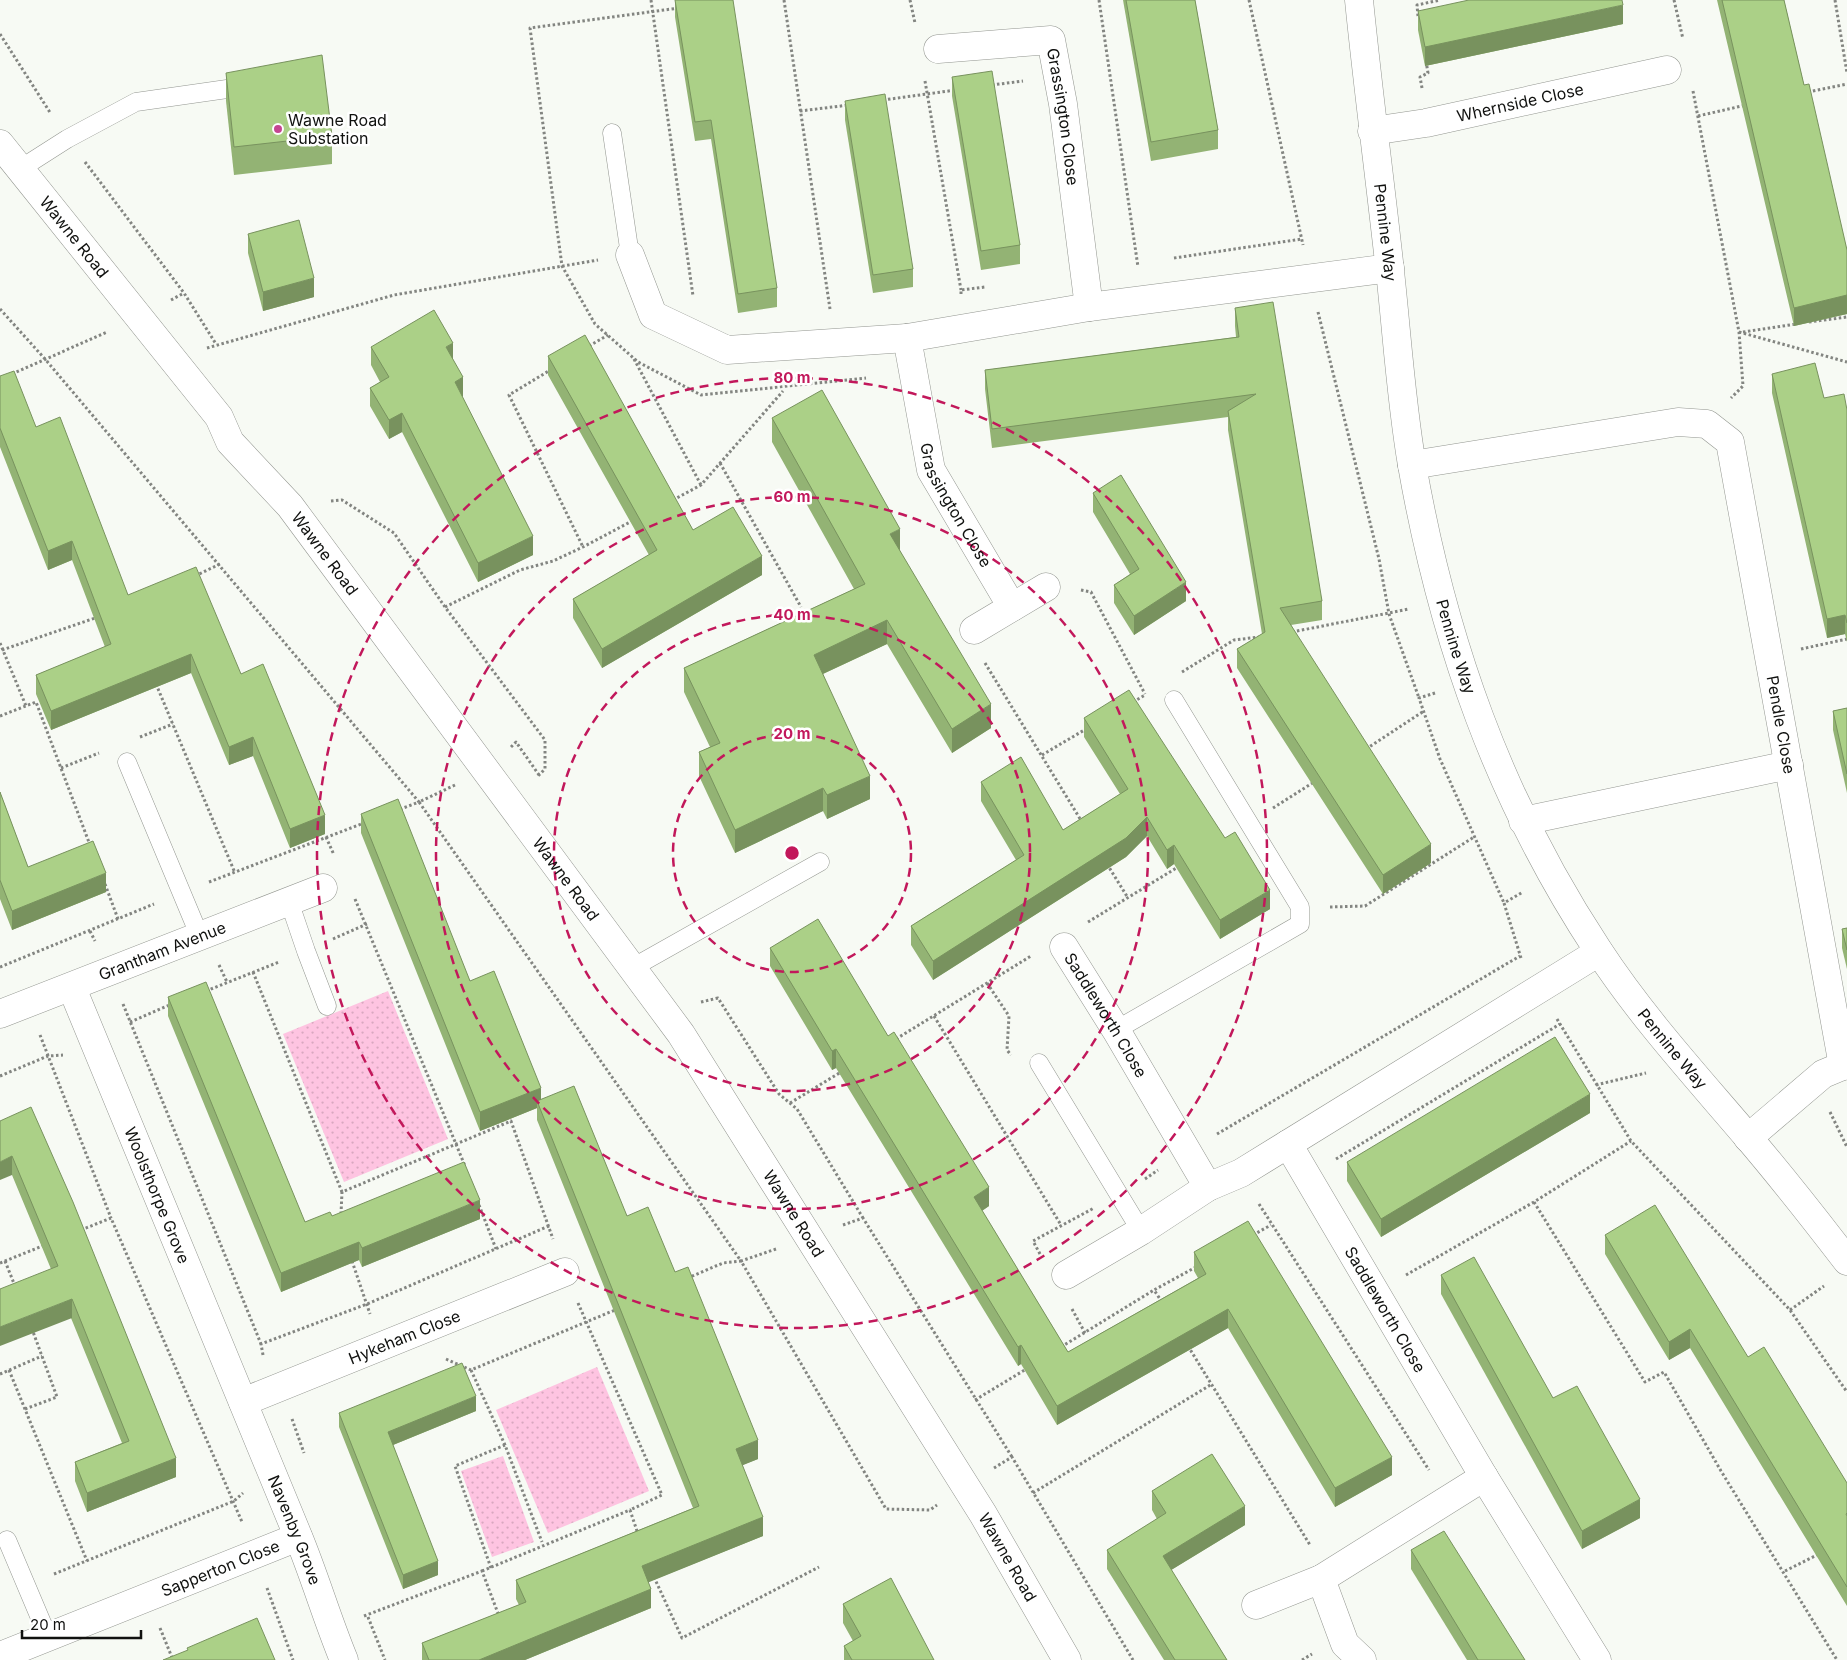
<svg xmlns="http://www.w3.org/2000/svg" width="1847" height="1660" font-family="Inter,sans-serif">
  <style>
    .grass { fill: url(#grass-dots) }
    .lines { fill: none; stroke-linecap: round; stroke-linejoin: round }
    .lane-casing { stroke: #939690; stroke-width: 19 }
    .street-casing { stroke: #939690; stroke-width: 29 }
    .secondary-casing { stroke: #939690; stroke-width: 29 }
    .path { stroke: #838581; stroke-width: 3; stroke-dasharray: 2.5 2.5; stroke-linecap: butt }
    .lane { stroke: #fff; stroke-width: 18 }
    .street { stroke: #fff; stroke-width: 28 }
    .secondary { stroke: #fff; stroke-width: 28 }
    .wall { fill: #93b374 }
    .shaded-wall { fill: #78925e }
    .building { fill: #abd087; stroke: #78925e }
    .ring { fill: none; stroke: #c2185b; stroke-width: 2.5; stroke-dasharray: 9 6 }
    .poi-dot { fill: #c54691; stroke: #fff; stroke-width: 2 }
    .labels { text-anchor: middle; stroke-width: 5; stroke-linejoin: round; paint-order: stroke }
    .street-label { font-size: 16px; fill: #10110f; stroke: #fff }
    .poi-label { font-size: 16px; fill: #10110f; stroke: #fff; text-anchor: start }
    .centre { fill: #c2185b; stroke: #fff; stroke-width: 2.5 }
    .ring-label { font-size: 15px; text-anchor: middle; font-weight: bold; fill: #c2185b; stroke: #fff; stroke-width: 5; stroke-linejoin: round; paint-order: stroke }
  </style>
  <defs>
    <pattern id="grass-dots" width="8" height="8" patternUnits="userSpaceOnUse" patternTransform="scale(1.25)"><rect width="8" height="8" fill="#fec4e1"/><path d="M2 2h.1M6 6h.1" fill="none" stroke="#d9a7c0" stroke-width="1.8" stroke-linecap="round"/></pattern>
  </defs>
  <rect width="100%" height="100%" fill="#f7faf4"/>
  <g class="grass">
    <path d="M388,991L448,1139L344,1182L283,1034Z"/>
    <path d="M597,1367L649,1491L548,1533L496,1410Z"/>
    <path d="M503,1456L534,1542L492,1557L461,1471Z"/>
  </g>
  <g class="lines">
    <defs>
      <g id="lane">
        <path d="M612,133L630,255"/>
        <path d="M20,169L67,139L136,102L248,86"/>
        <path d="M127,762L200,937"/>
        <path d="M289,901L306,951L327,1006"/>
        <path d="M632,968L820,862"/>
        <path d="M1116,1030L1300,924V907L1174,700"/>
        <path d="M1039,1063L1141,1231"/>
        <path d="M7,1540L48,1637"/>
      </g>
      <g id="street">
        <path id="s1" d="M1359,0C1368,90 1380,180 1390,271C1397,335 1401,401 1412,465C1443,641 1499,800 1598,950C1641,1016 1695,1075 1746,1135C1781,1176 1814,1218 1847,1261"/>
        <path id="s2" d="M938,49L1051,40L1063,104L1089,307"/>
        <path id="s3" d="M1372,131L1426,123L1667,70"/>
        <path d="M630,255L653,315L727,350L907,338L1089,307L1390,268"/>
        <path id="s4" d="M907,338L931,470L1012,607"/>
        <path id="s5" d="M1412,465L1678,422L1707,424L1730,442L1843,1066"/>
        <path d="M974,630L1046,587"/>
        <path d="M1523,821L1789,765"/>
        <path id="s6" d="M1064,947L1116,1030L1208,1187"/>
        <path id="s7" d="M72,988C147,1170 222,1353 298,1536C315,1577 327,1619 344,1660"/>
        <path id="s8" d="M0,1014L323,888"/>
        <path d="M1748,1138L1823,1074L1847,1064"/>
        <path id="s9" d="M1288,1144L1484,1477L1597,1660"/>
        <path d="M1066,1275L1141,1231L1208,1187L1241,1173L1599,952"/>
        <path id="s10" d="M243,1402L565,1272"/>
        <path d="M1321,1579L1345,1644L1362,1660"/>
        <path d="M1256,1605L1321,1579L1484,1477"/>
        <path id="s11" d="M3,1655L298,1537"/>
      </g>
      <g id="secondary">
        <path id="s12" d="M0,144L219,417L230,442L290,506L681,1034L983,1514L1067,1660"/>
      </g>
    </defs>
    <use href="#lane" class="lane-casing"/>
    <use href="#street" class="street-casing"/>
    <use href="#secondary" class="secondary-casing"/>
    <g class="path">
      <path d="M651,0L693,296"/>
      <path d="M784,0L830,309"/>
      <path d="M910,0L915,23"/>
      <path d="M1099,0L1138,267"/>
      <path d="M1249,0L1303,245"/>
      <path d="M1674,0L1683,39"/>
      <path d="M1835,0L1847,73"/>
      <path d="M679,8L530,28L562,266L595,324L638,362L701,395L866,378"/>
      <path d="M1418,16L1417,5L1440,0"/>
      <path d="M0,34L51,114"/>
      <path d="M925,81L961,290"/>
      <path d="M992,85L1023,81"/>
      <path d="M1422,88L1420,77L1428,73L1426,61"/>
      <path d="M1693,91L1739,332L1743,386L1731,398"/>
      <path d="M1808,92L1847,84"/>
      <path d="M883,100L956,90"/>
      <path d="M800,111L849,105"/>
      <path d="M1698,116L1746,105"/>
      <path d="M85,162L184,293L216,344"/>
      <path d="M1174,258L1302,239"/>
      <path d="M961,294V290L985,287"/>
      <path d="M171,300L184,293"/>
      <path d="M0,309L45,359L419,802L398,810"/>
      <path d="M1318,312L1379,559L1389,614L1419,698"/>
      <path d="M1809,322L1847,317"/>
      <path d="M1739,332L1847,362"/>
      <path d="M1743,332L1796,324"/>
      <path d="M589,346L608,335"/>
      <path d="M207,348L394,295L598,260"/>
      <path d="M634,359L701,485"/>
      <path d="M552,369L509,395L583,547"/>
      <path d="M12,374L107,332"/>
      <path d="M720,463L801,607"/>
      <path d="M673,500L701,485L783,391"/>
      <path d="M331,501L342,500L394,533L445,607L545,740V769L538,776"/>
      <path d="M195,576L220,564"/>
      <path d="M1081,590L1091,592L1145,694"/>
      <path d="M445,607L520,570L553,561L583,547L632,521"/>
      <path d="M1292,632L1409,609"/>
      <path d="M0,643L26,706"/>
      <path d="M1801,649L1847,639"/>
      <path d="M2,650L98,617"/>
      <path d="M985,663L1082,822"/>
      <path d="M1182,672L1234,640L1259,637"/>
      <path d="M156,684L235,873"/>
      <path d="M1435,693L1419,698L1440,759L1504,903"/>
      <path d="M1133,702L1145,695"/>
      <path d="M0,716L36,702L90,845"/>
      <path d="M140,737L173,724"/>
      <path d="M511,747L516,742L539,775"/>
      <path d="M1366,749L1424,711"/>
      <path d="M1042,755L1086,729"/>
      <path d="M61,768L99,753"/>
      <path d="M455,785L419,802L741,1261L723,1263L690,1277"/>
      <path d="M1273,808L1314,782"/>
      <path d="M326,837L334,855"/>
      <path d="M1107,864L1128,898"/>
      <path d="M209,882L364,823"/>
      <path d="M105,884L118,919"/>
      <path d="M355,899L465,1166"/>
      <path d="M1330,907L1365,906L1474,837"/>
      <path d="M1088,922L1178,867"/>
      <path d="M90,931L95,941"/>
      <path d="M333,939L367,924"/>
      <path d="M1521,958L1504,903L1523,892"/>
      <path d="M219,965L227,982"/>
      <path d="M0,967L154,904"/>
      <path d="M253,972L342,1192"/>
      <path d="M987,983L1009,1016L1007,1050L1011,1055"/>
      <path d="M206,991L279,962"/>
      <path d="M701,1002L718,998L779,1094L797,1109L863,1218"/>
      <path d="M123,1004L261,1344"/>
      <path d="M934,1016L1061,1225"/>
      <path d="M1557,1019L1631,1141L1790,1310L1847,1392"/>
      <path d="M130,1022L172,1004"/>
      <path d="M40,1035L111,1218"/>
      <path d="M896,1039L1031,956"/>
      <path d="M0,1076L48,1056L63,1055"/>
      <path d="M1596,1085L1646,1073"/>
      <path d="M790,1103L841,1072"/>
      <path d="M1830,1112L1847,1147"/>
      <path d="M1217,1134L1520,956"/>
      <path d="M1336,1159L1560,1024"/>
      <path d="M1145,1179L1158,1170"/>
      <path d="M1534,1202L1645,1382L1664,1372L1721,1471L1837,1660"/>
      <path d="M1259,1204L1429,1470"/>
      <path d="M479,1205L496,1249"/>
      <path d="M341,1214L342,1192L511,1121L553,1239"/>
      <path d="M843,1225L863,1218L1012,1457"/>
      <path d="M81,1230L111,1218L242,1522"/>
      <path d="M1253,1235L1271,1225"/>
      <path d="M776,1249L741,1261L886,1509L930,1510L937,1505"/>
      <path d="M1040,1254L1033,1241L1094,1208"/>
      <path d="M5,1261L15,1286"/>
      <path d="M352,1261L370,1314"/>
      <path d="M0,1263L45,1245"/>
      <path d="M1406,1275L1534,1202L1631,1141"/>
      <path d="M1162,1302L1154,1290L1196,1267"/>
      <path d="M578,1303L662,1495L630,1510"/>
      <path d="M1072,1309L1085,1333"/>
      <path d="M1790,1310L1824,1286"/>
      <path d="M1188,1346L1310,1545"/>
      <path d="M1061,1347L1154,1290"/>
      <path d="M263,1355L261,1344L367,1304L549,1226"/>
      <path d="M446,1359L471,1370L615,1310"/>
      <path d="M9,1370L87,1561"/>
      <path d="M471,1370L505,1445"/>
      <path d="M0,1374L42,1356"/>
      <path d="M975,1400L1028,1368"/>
      <path d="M25,1409L57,1397L32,1329"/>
      <path d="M292,1419L304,1453"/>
      <path d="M994,1468L1012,1457L1133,1660"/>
      <path d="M1033,1493L1212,1384"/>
      <path d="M491,1568L455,1466L505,1445L542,1542"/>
      <path d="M482,1571L630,1510L638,1534"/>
      <path d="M1785,1571L1819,1554"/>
      <path d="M54,1574L234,1501L243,1493"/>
      <path d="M654,1577L682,1638L819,1567"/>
      <path d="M267,1588L293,1660"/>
      <path d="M364,1616L482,1571L499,1616"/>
      <path d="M368,1617L385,1660"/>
      <path d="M160,1628L173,1660"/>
      <path d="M1302,1660L1312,1654"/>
    </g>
    <use href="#lane" class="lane"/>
    <use href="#street" class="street"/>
    <use href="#secondary" class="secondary"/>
  </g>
  <g class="wall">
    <path d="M675,0L777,288V307L738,313L711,139L695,141L675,17Z"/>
    <path d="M1123,0H1195L1218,130V149L1151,161Z"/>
    <path d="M1717,0H1784L1804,85L1847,250V314L1794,326Z"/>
    <path d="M1418,11L1623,24L1425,66L1418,30Z"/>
    <path d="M226,73L332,136V164L234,175L226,101Z"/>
    <path d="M952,77L1020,245V264L981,270L952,96Z"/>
    <path d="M845,101L913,269V287L873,293L845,120Z"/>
    <path d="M248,234L314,297L263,311L248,253Z"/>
    <path d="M1235,308L1322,601V620L1291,625L1431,863L1383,894L1237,668V649L1262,634L1228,430V417L992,448L985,389V370L1236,337L1235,326Z"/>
    <path d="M371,347L453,360L463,396H462L533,555L478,582L402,432L389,439L370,406V388L380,382L371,365Z"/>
    <path d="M548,356L693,530L762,575L602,668L573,618V599L649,555L548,375Z"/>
    <path d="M1772,374L1847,410V642L1845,634L1827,638L1772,393Z"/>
    <path d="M0,376L36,427L128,595L241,674L325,834L290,848L253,756L229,765L191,673L51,730L36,694V675L105,647L72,560L48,570L0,447Z"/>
    <path d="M772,418L900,551L991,728L952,753L887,644L823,674L870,799L827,819L823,811L735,853L699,776V752L710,747L684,692V668L854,589L772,442Z"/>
    <path d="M1093,493L1186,601L1134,635L1114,603V585L1130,574L1093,512Z"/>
    <path d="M1847,708V793L1833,730V711Z"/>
    <path d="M1084,718L1270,909L1220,939L1174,864L1167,869L1147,836L1126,857L933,980L911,945V926L1016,860L981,801V782L1063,830L1120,794L1084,737Z"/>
    <path d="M0,792L28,867L106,892L12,930L0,899Z"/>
    <path d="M361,814L470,981L541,1099L627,1216L675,1272L758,1459L742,1465L763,1536L648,1582L651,1608L525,1660H422V1643L519,1605L516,1599V1580L693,1508L537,1120V1108L480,1131L361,833Z"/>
    <path d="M1847,928V969L1842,948V929Z"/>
    <path d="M770,948L989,1206L982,1211L1068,1352L1198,1278L1194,1271V1252L1392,1475L1335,1507L1228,1328L1057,1425L1021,1364L1018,1366L836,1068L832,1070L770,966Z"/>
    <path d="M168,997L305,1222L332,1216L480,1219L362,1267L359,1260L281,1292L168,1016Z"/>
    <path d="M1590,1113L1381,1237L1347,1181V1162Z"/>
    <path d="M0,1121L176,1477L87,1512L75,1481V1462L122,1443L51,1269L12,1175Z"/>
    <path d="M1605,1235L1748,1357L1847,1483V1606L1690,1348L1669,1360L1605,1254Z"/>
    <path d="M1441,1275L1553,1398L1640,1518L1582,1549L1441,1294Z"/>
    <path d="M476,1411L393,1445L438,1575L403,1589L339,1427V1413Z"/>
    <path d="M1152,1491L1245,1525L1171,1570L1227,1660H1164L1107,1569V1550L1157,1519L1152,1510Z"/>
    <path d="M1411,1550L1525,1660H1467L1411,1569Z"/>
    <path d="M843,1604L934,1660H844V1646L853,1641L843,1623Z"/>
  </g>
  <g class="shaded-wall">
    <path d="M1623,5V24L1425,66V47Z"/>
    <path d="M314,278V297L263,311V292Z"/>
    <path d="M1847,295V314L1794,326V308Z"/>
    <path d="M453,343V362L446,347Z"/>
    <path d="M463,377V396L455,401V382Z"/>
    <path d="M402,413V432L389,439V420Z"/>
    <path d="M900,529V553L890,534Z"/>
    <path d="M533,536V555L478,582V563Z"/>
    <path d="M72,541V560L48,570V551Z"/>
    <path d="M762,556V575L602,668V649Z"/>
    <path d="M1186,582V601L1134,635V616Z"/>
    <path d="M1845,615V634L1827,638V619Z"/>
    <path d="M887,620V644L814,678V655Z"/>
    <path d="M191,654V673L51,730V711Z"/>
    <path d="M991,704V728L952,753V729Z"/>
    <path d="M253,737V756L229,765V747Z"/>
    <path d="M870,776V799L827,819V795Z"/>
    <path d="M823,788V811L735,853V830Z"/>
    <path d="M325,815V834L290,848V829Z"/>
    <path d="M1147,817V836L1126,857L933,980V961Z"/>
    <path d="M1431,844V863L1383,894V875Z"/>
    <path d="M1174,845V864L1167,869V850Z"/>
    <path d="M106,873V892L12,930V911Z"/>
    <path d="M1270,890V909L1220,939V920Z"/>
    <path d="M836,1049V1068L832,1070V1051Z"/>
    <path d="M541,1088V1107L537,1101V1108L480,1131V1112Z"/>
    <path d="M1590,1094V1113L1381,1237V1219Z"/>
    <path d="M12,1156V1175L0,1180V1162Z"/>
    <path d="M989,1187V1206L974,1216V1197Z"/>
    <path d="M480,1200V1219L362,1267V1248Z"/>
    <path d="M359,1242V1260L281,1292V1273Z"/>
    <path d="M72,1299V1318L0,1346V1327Z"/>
    <path d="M1228,1309V1328L1057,1425V1406Z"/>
    <path d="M1690,1329V1348L1669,1360V1342Z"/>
    <path d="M1021,1345V1364L1018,1366V1347Z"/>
    <path d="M476,1396V1411L388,1447V1432Z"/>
    <path d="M758,1440V1459L736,1468V1449Z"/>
    <path d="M1392,1457V1475L1335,1507V1488Z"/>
    <path d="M176,1458V1477L87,1512V1493Z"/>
    <path d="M1640,1499V1518L1582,1549V1531Z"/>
    <path d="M1245,1506V1525L1163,1575V1556Z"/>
    <path d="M763,1517V1536L642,1585V1566Z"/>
    <path d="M438,1561V1575L403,1589V1575Z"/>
    <path d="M651,1589V1608L525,1660H479Z"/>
  </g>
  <g class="building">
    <path d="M675,0H733L777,288L738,294L711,120L695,122Z"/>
    <path d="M1126,0H1195L1218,130L1151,142Z"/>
    <path d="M1469,0H1622L1623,5L1425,47L1418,11Z"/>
    <path d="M1722,0H1784L1804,85L1809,84L1847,250V295L1794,308Z"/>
    <path d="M322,55L332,136L234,147L226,73Z"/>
    <path d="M992,71L1020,245L981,251L952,77Z"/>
    <path d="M885,94L913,269L873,275L845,101Z"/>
    <path d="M299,220L314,278L263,292L248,234Z"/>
    <path d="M1273,302L1322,601L1280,608L1431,844L1383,875L1237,649L1265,632L1228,411L1256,394L992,429L985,370L1239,337L1235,308Z"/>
    <path d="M434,310L453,343L446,347L463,377L455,382L533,536L478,563L402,413L389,420L370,388L389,377L371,347Z"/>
    <path d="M585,335L693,530L733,507L762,556L602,649L573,599L657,550L548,356Z"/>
    <path d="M1815,363L1824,398L1844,394L1847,410V623L1845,615L1827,619L1772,374Z"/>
    <path d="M14,371L36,427L60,417L128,595L196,567L241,674L263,664L325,815L290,829L253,737L229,747L191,654L51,711L36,675L111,644L72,541L48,551L0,428V376Z"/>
    <path d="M822,390L900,529L890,534L991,704L952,729L887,620L814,655L870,776L827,795L823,788L735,830L699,752L720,743L684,668L865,584L772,418Z"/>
    <path d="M1121,475L1186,582L1134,616L1114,585L1139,569L1093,493Z"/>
    <path d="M1129,690L1225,838L1235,832L1270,890L1220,920L1174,845L1167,850L1147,817L1126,838L933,961L911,926L1024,855L981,782L1021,757L1063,830L1128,789L1084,718Z"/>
    <path d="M1847,708V774L1833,711Z"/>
    <path d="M0,792L28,867L93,841L106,873L12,911L0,880Z"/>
    <path d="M398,799L470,981L494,971L541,1088L480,1112L361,814Z"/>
    <path d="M818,919L888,1036L894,1032L989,1187L974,1197L1068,1352L1206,1274L1194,1252L1248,1221L1392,1457L1335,1488L1228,1309L1057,1406L1021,1345L1018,1347L836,1049L832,1051L770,948Z"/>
    <path d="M1847,928V950L1842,929Z"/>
    <path d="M206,982L305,1222L330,1212L332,1216L464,1162L480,1200L362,1248L359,1242L281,1273L168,997Z"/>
    <path d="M1555,1037L1590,1094L1381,1219L1347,1162Z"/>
    <path d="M574,1086L627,1216L648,1207L675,1272L688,1267L758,1440L736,1449L763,1517L642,1566L651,1589L479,1660H429L422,1643L526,1602L516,1580L699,1506L537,1101Z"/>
    <path d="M31,1107L73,1202L176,1458L87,1493L75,1462L129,1441L72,1299L0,1327V1289L58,1266L12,1156L0,1162V1121Z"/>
    <path d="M1655,1205L1748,1357L1764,1347L1847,1483V1513L1846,1514L1847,1516V1587L1690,1329L1669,1342L1605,1235Z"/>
    <path d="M1474,1257L1553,1398L1577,1386L1640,1499L1582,1531L1441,1275Z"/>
    <path d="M462,1363L476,1396L388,1432L438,1561L403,1575L339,1413Z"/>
    <path d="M1212,1454L1245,1506L1163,1556L1227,1660H1175L1107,1550L1166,1513L1152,1491Z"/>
    <path d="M1444,1531L1525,1660H1478L1411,1550Z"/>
    <path d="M891,1578L934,1660H852L844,1646L861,1636L843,1604Z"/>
    <path d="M257,1618L275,1660H163L188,1650L187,1648Z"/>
  </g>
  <g class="ring">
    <circle cx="792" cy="853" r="119"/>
    <circle cx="792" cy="853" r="238"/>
    <circle cx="792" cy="853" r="356"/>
    <circle cx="792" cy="853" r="475"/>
  </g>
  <circle class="poi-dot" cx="278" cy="129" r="5"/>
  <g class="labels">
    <g class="street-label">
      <text dy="6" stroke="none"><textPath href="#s3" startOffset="151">Whernside Close</textPath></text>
      <text dy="6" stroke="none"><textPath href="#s2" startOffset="191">Grassington Close</textPath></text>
      <text dy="6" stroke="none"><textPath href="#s1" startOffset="234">Pennine Way</textPath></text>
      <text dy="6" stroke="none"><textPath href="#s12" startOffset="119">Wawne Road</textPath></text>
      <text dy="6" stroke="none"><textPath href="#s4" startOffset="176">Grassington Close</textPath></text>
      <text dy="6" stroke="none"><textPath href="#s12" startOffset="524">Wawne Road</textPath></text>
      <text dy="6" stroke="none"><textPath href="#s1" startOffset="655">Pennine Way</textPath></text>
      <text dy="6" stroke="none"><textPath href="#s5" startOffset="615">Pendle Close</textPath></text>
      <text dy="6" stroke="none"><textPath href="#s12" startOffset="929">Wawne Road</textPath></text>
      <text dy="6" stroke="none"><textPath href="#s8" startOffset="174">Grantham Avenue</textPath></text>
      <text dy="6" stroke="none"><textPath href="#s6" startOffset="80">Saddleworth Close</textPath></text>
      <text dy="6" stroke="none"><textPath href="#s1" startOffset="1115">Pennine Way</textPath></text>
      <text dy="6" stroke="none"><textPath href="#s7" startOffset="224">Woolsthorpe Grove</textPath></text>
      <text dy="6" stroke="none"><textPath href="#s12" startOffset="1334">Wawne Road</textPath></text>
      <text dy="6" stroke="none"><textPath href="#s9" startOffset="192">Saddleworth Close</textPath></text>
      <text dy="6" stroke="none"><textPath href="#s10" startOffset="174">Hykeham Close</textPath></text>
      <text dy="6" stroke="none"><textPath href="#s7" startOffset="586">Navenby Grove</textPath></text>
      <text dy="6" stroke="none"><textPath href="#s12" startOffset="1739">Wawne Road</textPath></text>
      <text dy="6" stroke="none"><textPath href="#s11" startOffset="234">Sapperton Close</textPath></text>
    </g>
    <g class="poi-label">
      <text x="288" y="126">Wawne Road<tspan x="288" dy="18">Substation</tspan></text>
    </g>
  </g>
  <circle cx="792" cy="853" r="8" class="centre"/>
  <g class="ring-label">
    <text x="792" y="383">80 m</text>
    <text x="792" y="502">60 m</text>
    <text x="792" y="620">40 m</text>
    <text x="792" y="739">20 m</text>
  </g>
  <path d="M22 1630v8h119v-8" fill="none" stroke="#10110f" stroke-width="2.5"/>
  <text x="30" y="1630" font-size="15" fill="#10110f" stroke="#ffffff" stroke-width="4" paint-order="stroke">20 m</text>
</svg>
